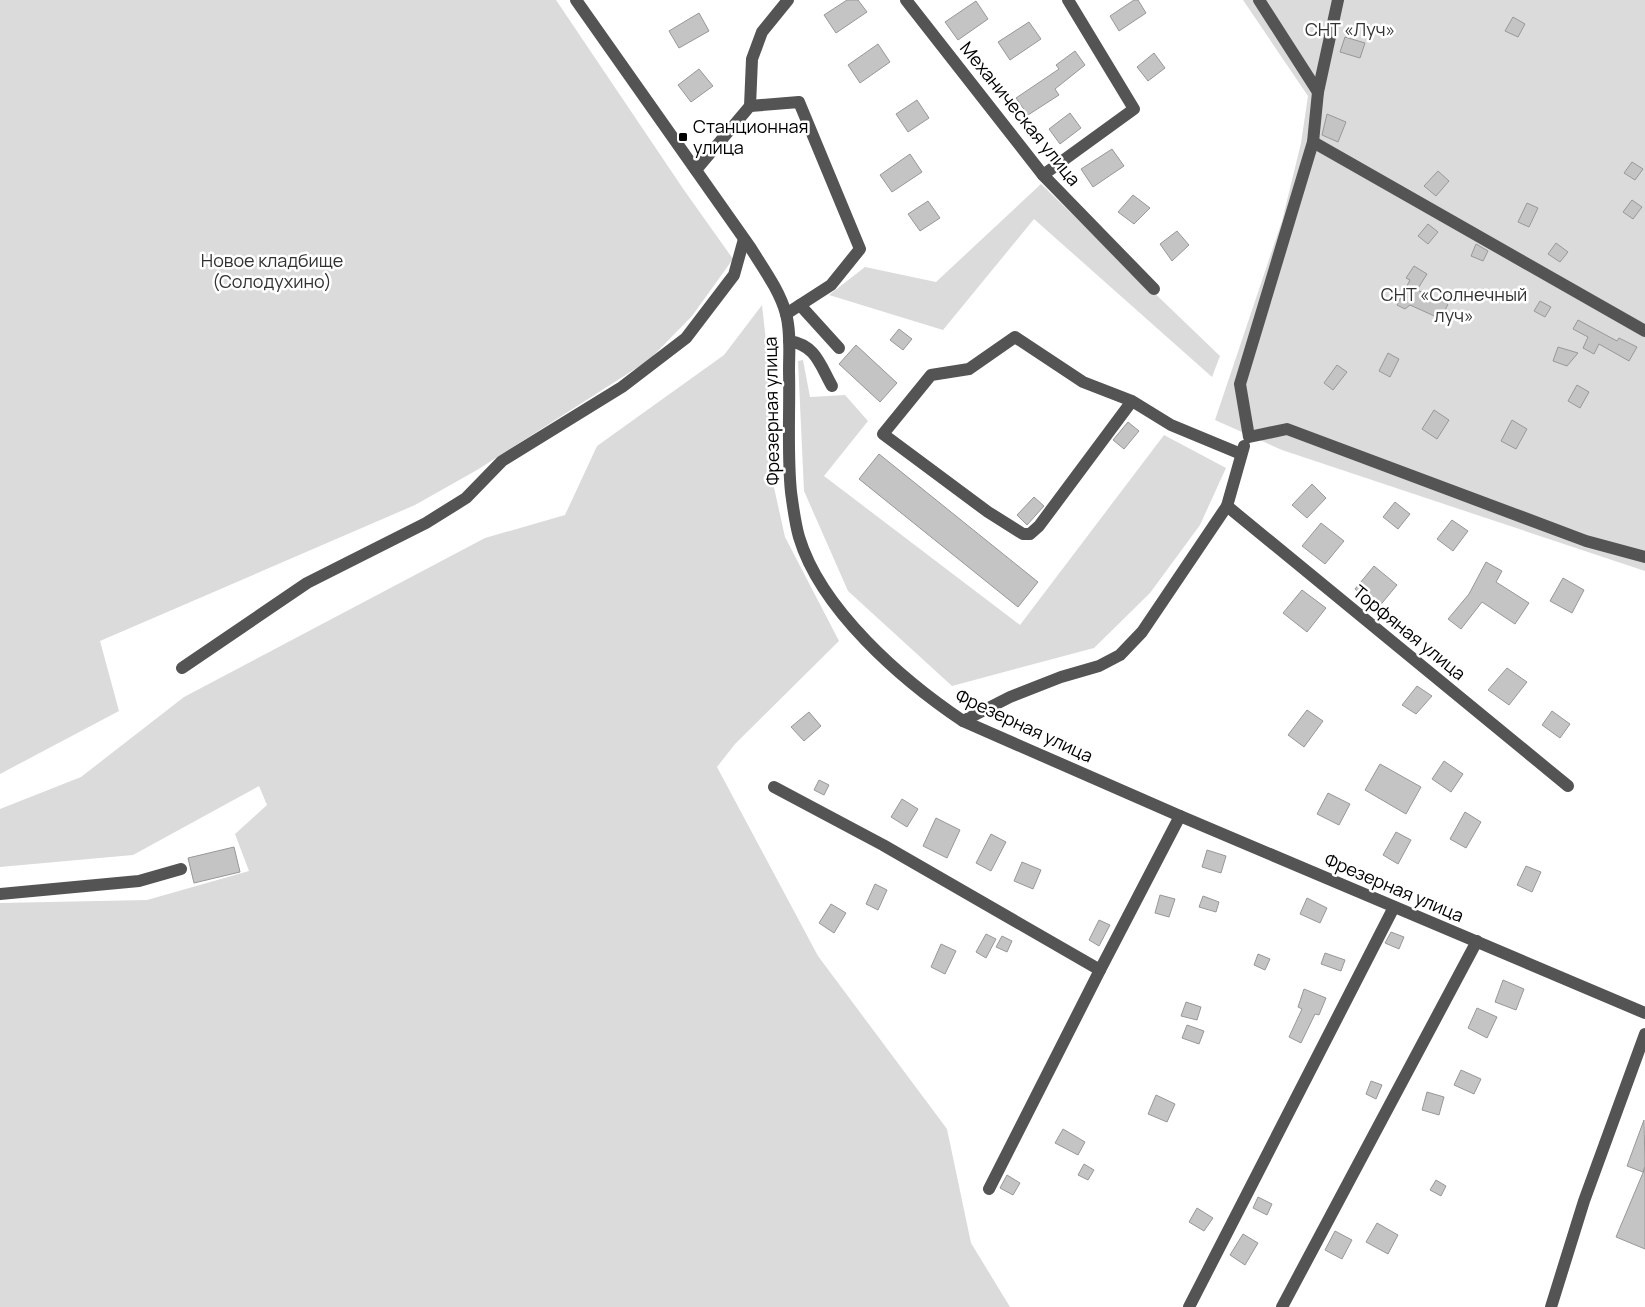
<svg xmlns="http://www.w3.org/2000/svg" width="1645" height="1307" font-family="Manrope,sans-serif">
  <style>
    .green { fill: #dbdbdb }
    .building { fill: #c4c4c4; stroke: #989898 }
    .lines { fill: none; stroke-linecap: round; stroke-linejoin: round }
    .minor { stroke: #545454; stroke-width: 12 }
    .poi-dot { fill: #000; stroke: #fff; stroke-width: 2 }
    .labels { text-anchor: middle; stroke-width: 5; stroke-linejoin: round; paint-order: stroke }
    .park-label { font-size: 18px; fill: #323232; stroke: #fff }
    .street-label { font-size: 18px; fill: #000; stroke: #fff }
    .poi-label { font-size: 18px; fill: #000; stroke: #fff; text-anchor: start }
  </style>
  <rect width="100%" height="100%" fill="#fff"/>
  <g class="green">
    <path d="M0,0H556L684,190L733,259L692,316L649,360L477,470L415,505L100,641L119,711L0,774Z"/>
    <path d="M1243,0H1645V571L1282,450L1215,420L1282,221L1301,143L1308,96Z"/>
    <path d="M1041,184L1220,356L1212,377L1034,219L943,330L829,295L865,267L936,282Z"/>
    <path d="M762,305L768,360L771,474L785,537L839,641L735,744L717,767L818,956L947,1129L971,1243L1010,1307H0V903L147,900L249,871L235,834L267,805L259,786L133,855L0,867V809L81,777L184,697L485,538L565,515L597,446L724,355Z"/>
    <path d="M803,360L810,397L845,395L868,421L824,476L1020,625L1164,435L1226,468L1200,525L1150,593L1094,648L952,686L848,591L804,491L798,361Z"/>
  </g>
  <g class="building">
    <path d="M847,0H858L867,12L836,33L824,15Z"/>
    <path d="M1134,0H1138L1146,13L1119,31L1110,16Z"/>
    <path d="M976,1L988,19L958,40L945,22Z"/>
    <path d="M699,13L709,31L679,48L669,31Z"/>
    <path d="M1513,17L1525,24L1518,37L1505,31Z"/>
    <path d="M1029,22L1041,39L1010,60L998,42Z"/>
    <path d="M1345,37L1365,43L1360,58L1340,52Z"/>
    <path d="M878,44L890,62L860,83L848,65Z"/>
    <path d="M1075,51L1085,65L1055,89L1059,95L1028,115L1016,98L1059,69L1056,65Z"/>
    <path d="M1154,53L1165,68L1148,81L1137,67Z"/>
    <path d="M699,69L713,86L691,102L678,85Z"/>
    <path d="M917,100L929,118L908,132L896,114Z"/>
    <path d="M1070,113L1081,128L1060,144L1049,129Z"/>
    <path d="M1327,114L1346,122L1338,142L1322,135Z"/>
    <path d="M1112,149L1124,166L1093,187L1081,169Z"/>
    <path d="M910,154L922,172L892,192L880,175Z"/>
    <path d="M1632,162L1643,169L1635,180L1624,173Z"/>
    <path d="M1438,171L1449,181L1436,196L1424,186Z"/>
    <path d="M1133,195L1150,208L1134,224L1118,212Z"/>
    <path d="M1632,200L1642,207L1633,219L1623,212Z"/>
    <path d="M928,201L940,218L920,231L908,214Z"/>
    <path d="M1527,203L1538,208L1529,227L1518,222Z"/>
    <path d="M1428,224L1438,232L1428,244L1418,236Z"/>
    <path d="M1177,231L1189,245L1172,261L1160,244Z"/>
    <path d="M1556,243L1568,252L1560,262L1548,254Z"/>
    <path d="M1476,244L1488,251L1483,261L1471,256Z"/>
    <path d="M1414,266L1427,274L1417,290L1448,304L1441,319L1410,305L1405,309L1397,305L1410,280L1406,278Z"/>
    <path d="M1540,301L1551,307L1545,317L1534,311Z"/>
    <path d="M1578,320L1617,341L1619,338L1637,347L1629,361L1599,344L1594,354L1583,348L1588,337L1573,329Z"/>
    <path d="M899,329L912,339L903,350L890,340Z"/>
    <path d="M856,345L897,383L880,402L839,364Z"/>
    <path d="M1558,347L1578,353L1567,366L1553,361Z"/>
    <path d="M1388,353L1399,359L1390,377L1379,371Z"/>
    <path d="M1337,365L1347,372L1333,390L1324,383Z"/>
    <path d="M1577,385L1589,392L1580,408L1568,401Z"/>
    <path d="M1434,410L1449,420L1437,439L1422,429Z"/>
    <path d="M1512,420L1527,429L1516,449L1501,441Z"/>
    <path d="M1128,422L1139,431L1124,449L1113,440Z"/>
    <path d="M879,454L1038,582L1018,607L859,479Z"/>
    <path d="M1312,484L1326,498L1307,518L1292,505Z"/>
    <path d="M1034,497L1044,506L1027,525L1017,515Z"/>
    <path d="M1395,502L1410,514L1398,529L1383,517Z"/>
    <path d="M1452,520L1468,531L1453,551L1437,539Z"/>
    <path d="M1321,523L1344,541L1325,564L1302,546Z"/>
    <path d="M1486,562L1502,571L1496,582L1529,603L1515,624L1482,602L1461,629L1448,619L1469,594Z"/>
    <path d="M1374,566L1397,585L1378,608L1355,589Z"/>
    <path d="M1563,578L1584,590L1572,613L1550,601Z"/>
    <path d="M1302,590L1326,608L1307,632L1283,613Z"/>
    <path d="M1507,668L1527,682L1509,705L1488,690Z"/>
    <path d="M1417,686L1432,696L1416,714L1402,705Z"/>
    <path d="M1307,710L1323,721L1304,747L1288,735Z"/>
    <path d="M1552,711L1570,724L1560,738L1542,725Z"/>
    <path d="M809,712L821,726L804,741L791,727Z"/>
    <path d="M1444,761L1463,774L1451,792L1432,779Z"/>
    <path d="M1380,764L1421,787L1406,814L1365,790Z"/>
    <path d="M819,780L829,785L824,795L814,790Z"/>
    <path d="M1328,793L1350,804L1339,825L1317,814Z"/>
    <path d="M902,799L918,809L907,827L891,817Z"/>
    <path d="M1465,812L1481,822L1466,848L1450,839Z"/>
    <path d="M936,818L960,830L947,858L923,846Z"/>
    <path d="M1396,832L1411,840L1398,864L1383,855Z"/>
    <path d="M991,834L1006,842L991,871L976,863Z"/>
    <path d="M234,847L240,872L194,883L188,858Z"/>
    <path d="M1207,850L1226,856L1221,873L1202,867Z"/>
    <path d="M1022,862L1041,870L1033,889L1014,881Z"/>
    <path d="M1526,866L1541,872L1532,892L1517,885Z"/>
    <path d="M875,884L887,890L878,910L866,904Z"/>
    <path d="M1160,895L1175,899L1169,917L1155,913Z"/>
    <path d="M1203,896L1219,902L1216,912L1199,907Z"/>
    <path d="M1307,898L1327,908L1320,923L1300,914Z"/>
    <path d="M831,904L846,913L834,933L819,923Z"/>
    <path d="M1099,920L1110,925L1099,946L1089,940Z"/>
    <path d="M1391,932L1404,937L1399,949L1385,943Z"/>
    <path d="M986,934L996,939L986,958L976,952Z"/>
    <path d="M1002,936L1012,941L1007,952L996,947Z"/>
    <path d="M941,944L956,951L945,974L931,967Z"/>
    <path d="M1325,953L1345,960L1341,971L1321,964Z"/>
    <path d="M1258,954L1270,959L1265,970L1254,965Z"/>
    <path d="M1503,980L1524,989L1516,1010L1495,1002Z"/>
    <path d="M1304,989L1326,998L1319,1015L1315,1014L1301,1043L1289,1037L1302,1009L1298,1007Z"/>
    <path d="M1186,1002L1201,1007L1197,1020L1181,1016Z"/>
    <path d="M1477,1008L1497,1017L1487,1038L1468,1028Z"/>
    <path d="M1187,1025L1204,1031L1199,1044L1182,1038Z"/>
    <path d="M1461,1070L1481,1079L1474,1094L1454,1085Z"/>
    <path d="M1371,1081L1382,1085L1376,1099L1366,1094Z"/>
    <path d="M1427,1092L1444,1097L1439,1115L1422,1110Z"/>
    <path d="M1156,1095L1175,1104L1167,1122L1148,1114Z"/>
    <path d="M1644,1120L1645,1166L1643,1172L1627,1166Z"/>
    <path d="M1063,1129L1085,1142L1078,1155L1055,1143Z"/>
    <path d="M1084,1164L1094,1170L1088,1180L1078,1175Z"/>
    <path d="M1645,1168V1249L1616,1237Z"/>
    <path d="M1007,1175L1020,1183L1013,1195L1000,1188Z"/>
    <path d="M1436,1180L1446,1186L1441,1196L1430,1190Z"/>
    <path d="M1258,1197L1272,1204L1267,1215L1253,1208Z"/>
    <path d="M1197,1208L1213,1218L1204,1231L1189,1222Z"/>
    <path d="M1377,1223L1398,1235L1388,1254L1366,1242Z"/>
    <path d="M1335,1231L1352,1240L1342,1259L1325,1250Z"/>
    <path d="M1243,1234L1258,1243L1245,1265L1230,1255Z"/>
  </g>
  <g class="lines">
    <g class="minor">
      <path d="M576,0L750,247C763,268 780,291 786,314C791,332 789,353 789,371C790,411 787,453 791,492C793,507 795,523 799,537C821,610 902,680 963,721L1180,816L1645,1013"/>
      <path d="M906,0L1043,175L1154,289"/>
      <path d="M1259,0L1318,92"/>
      <path d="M1338,0L1318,92L1313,142L1240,384L1249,437L1287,429L1586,541L1645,557"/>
      <path d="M750,106L799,102L860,249L831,285L786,314"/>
      <path d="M1313,142L1645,331"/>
      <path d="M696,170L750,106L752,59L762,32L788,0"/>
      <path d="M1043,175L1134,109L1068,0"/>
      <path d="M800,305L839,348"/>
      <path d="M789,341C816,345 820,365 832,386"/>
      <path d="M1132,401L1039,526L1030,534H1023L988,512L883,434L931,375L969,369L1015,337L1083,382L1132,401L1171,425L1241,454"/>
      <path d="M1227,506L1568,786"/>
      <path d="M182,668L307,583L426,523L466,498L502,461L622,387L686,338L734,275L744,239"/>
      <path d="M963,721L1010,697L1061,677L1099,666L1120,655L1142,632L1227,506L1244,446"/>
      <path d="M774,787L883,845L1100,970L989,1189"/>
      <path d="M0,894L139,881L181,869"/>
      <path d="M1100,970L1180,816"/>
      <path d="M1189,1307L1394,907"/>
      <path d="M1282,1307L1477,941"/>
      <path d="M1551,1307L1584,1201L1645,1034"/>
    </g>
  </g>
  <rect class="poi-dot" x="678" y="132" width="10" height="10" rx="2.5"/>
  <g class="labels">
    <g class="park-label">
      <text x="1350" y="36">СНТ «Луч»</text>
      <text x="272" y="267">Новое кладбище<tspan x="272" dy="21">(Солодухино)</tspan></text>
      <text x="1454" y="301">СНТ «Солнечный<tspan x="1454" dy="21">луч»</tspan></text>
    </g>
    <g class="street-label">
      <text transform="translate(1020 114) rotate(51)" y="6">Механическая улица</text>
      <text transform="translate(772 411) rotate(-91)" y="6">Фрезерная улица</text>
      <text transform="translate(1409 633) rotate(39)" y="6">Торфяная улица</text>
      <text transform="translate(1024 726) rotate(25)" y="6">Фрезерная улица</text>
      <text transform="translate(1394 888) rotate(23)" y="6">Фрезерная улица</text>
    </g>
    <g class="poi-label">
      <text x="693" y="133">Станционная<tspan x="693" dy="21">улица</tspan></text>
    </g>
  </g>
</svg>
